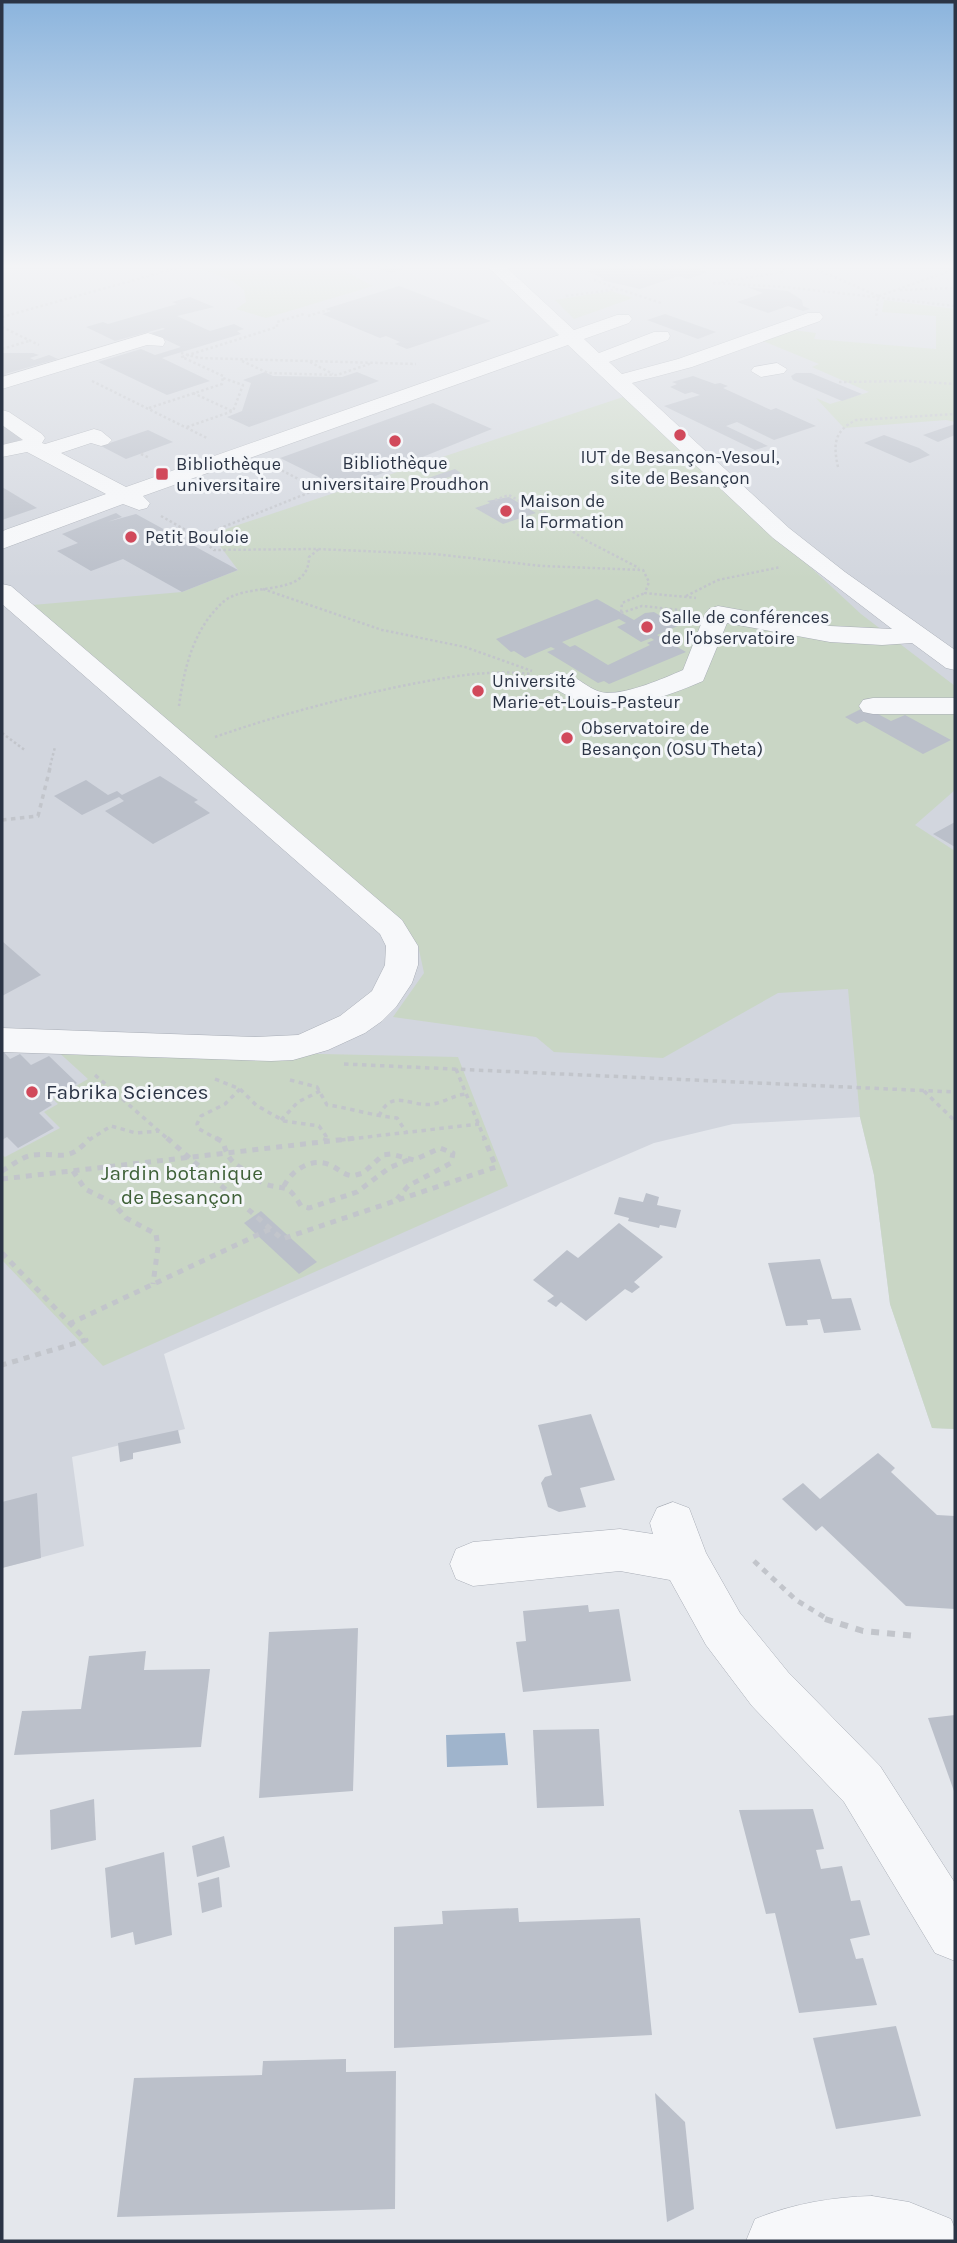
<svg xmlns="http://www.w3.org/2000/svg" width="957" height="2243" font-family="Karla,sans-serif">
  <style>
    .built { fill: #d2d6de }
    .green { fill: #c9d6c5 }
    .water { fill: #9fb4cc }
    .building { fill: #bbc0ca; fill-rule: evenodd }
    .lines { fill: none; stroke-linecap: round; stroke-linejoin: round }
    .minor-casing { stroke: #a9aeb7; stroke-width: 1 }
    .path-far3 { stroke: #c2c5cb; stroke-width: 2.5; stroke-dasharray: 2.5 2.5; stroke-linecap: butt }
    .path-far2 { stroke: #c2c5cb; stroke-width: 3.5; stroke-dasharray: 4.5 4.5; stroke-linecap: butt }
    .path-far1 { stroke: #c2c5cb; stroke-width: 5; stroke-dasharray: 6 6; stroke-linecap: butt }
    .path { stroke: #c2c5cb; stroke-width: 6; stroke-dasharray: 8 8; stroke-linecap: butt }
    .minor { fill: #f7f8fa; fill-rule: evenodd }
    .poi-dot { fill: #d1495b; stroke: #f4f6f9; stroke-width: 2.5 }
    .labels { text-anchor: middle; stroke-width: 6; stroke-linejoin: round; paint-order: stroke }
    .far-poi-label { font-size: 18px; fill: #2b3445; stroke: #f4f6f9; text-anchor: start }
    .poi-label { font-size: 21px; fill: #2b3445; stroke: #f4f6f9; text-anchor: start }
    .park-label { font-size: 21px; fill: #3f6138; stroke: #f4f6f9 }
  </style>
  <rect width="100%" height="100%" fill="#e4e7ec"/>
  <path class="built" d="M2,265H955V1429L932,1428L890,1304L874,1175L860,1117L733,1124L654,1143L164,1354L185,1429L72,1457L84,1546L2,1568Z"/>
  <g class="green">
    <path d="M193,265H333L373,286L266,318L236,309L246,302L244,290L232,281Z"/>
    <path d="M611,291L633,298L574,319L555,300Z"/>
    <path d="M884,300L955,309V422L946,420L844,428L816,398L830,404L869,392L812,367L819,364L763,341L793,330L816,333L814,339L936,349V316L882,312Z"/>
    <path d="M626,396L861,614L955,686V790L915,825L955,851V1429L932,1428L890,1304L874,1175L860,1117L848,989L778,993L663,1058L554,1052L536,1037L393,1017L424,973L418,945L398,922L21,606L182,592L238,570L211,534Z"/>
    <path d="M54,1048L458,1057L508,1186L103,1366L2,1260V1155L5,1157L60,1128L44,1112L58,1104L53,1099L88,1079Z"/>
  </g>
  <path class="water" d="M505,1733L508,1765L447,1767L446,1735Z"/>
  <g class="building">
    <path d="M370,265H414L391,273Z"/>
    <path d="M606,265H711L699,269L708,272L688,279L679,276L640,289L601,280L604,279L587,271Z"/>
    <path d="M399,286L491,321L407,349L395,344L400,342L386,336L380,338L322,314L331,311L325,309Z"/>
    <path d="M747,287L788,291L802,300L803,306L810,309L803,311L788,306L768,313L737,302L763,293Z"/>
    <path d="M190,297L214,307L177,316L210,331L234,324L244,329L237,331L241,334L162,358L210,381L167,395L98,362L141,349L155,355L181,347L151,333L165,329L163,328L115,341L86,327L103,322L108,324L177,304L172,302Z"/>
    <path d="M665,314L716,332L698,339L647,320Z"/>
    <path d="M2,353H33L39,355L30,358L34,360L49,355L58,359L5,374L10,377L4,379Z"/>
    <path d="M265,372L273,376L342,377L357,372L379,381L249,427L227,417L242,411L251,383L243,380Z"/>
    <path d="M796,373H811L862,394L842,401L793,380L791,376Z"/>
    <path d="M693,376L715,384L720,383L728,386L723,388L771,410L776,408L816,426L774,440L737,422L726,426L768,446L755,450L664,406L700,395L692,392L685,394L670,387L677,384L672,382Z"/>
    <path d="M433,403L492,429L343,489L280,458Z"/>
    <path d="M2,423L29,437L2,446Z"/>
    <path d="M955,424V435L938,442L923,435Z"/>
    <path d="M148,430L173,442L126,459L101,446Z"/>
    <path d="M884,435L919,448L930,455L910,463L864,443Z"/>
    <path d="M455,469L461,473L431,483L425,479Z"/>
    <path d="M2,487L37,508L2,520Z"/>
    <path d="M509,497L536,513L503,524L475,508L490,503L487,501Z"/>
    <path d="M116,513L122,517L107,522L136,514L238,570L182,592L123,559L91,571L57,551L78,543L62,534Z"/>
    <path d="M597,599L634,620L645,613L654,612L678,626L657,635L686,652L609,684L604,681L598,683L547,652L555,649L551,647L525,658L514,651L511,652L496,639ZM619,619L626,623L617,627L641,642L651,638L654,640L647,643L650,645L608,665L575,645L570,647L562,642Z"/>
    <path d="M865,707L891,721L905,715L951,740L923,754L864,721L857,724L845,717Z"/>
    <path d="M160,776L198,800L194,802L210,813L153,844L105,811L124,801L119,797L82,815L54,796L86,780L108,795L117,791L122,795Z"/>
    <path d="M955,822V847L933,834Z"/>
    <path d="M2,941L41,975L2,996Z"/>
    <path d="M2,1050L10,1059L20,1054L31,1065L49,1056L77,1083L47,1100L52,1105L39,1113L54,1128L18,1148L7,1137L2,1140Z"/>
    <path d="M646,1193L659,1197L657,1205L681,1210L676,1228L660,1225L659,1228L628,1221L629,1218L614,1214L619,1197L643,1202Z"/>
    <path d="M261,1211L317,1262L299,1274L244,1223Z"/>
    <path d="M619,1223L663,1257L634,1282L640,1287L632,1293L625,1289L586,1321L561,1302L556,1307L547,1301L554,1296L533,1280L567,1250L578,1258Z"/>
    <path d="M820,1259L832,1299L851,1298L861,1330L824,1333L820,1319L807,1320L808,1325L786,1326L768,1263Z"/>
    <path d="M591,1414L615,1480L580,1488L586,1507L559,1512L548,1507L541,1483L545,1477L552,1475L538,1425Z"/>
    <path d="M178,1430L181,1443L133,1453V1459L120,1462L118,1443Z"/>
    <path d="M878,1453L895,1468L891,1472L937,1515L955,1516V1609L906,1606L822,1526L816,1531L782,1499L803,1483L820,1499Z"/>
    <path d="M37,1493L41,1558L2,1568V1502Z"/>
    <path d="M588,1605L589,1612L619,1609L631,1681L523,1692L516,1642L526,1641L523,1611Z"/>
    <path d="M358,1628L353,1791L259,1798L269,1632Z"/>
    <path d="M146,1651L144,1670L210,1669L201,1747L14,1755L22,1711L81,1709L89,1656Z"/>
    <path d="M955,1715V1794L928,1718Z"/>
    <path d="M599,1729L604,1806L537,1808L533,1730Z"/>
    <path d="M94,1799L96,1840L51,1850L50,1810Z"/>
    <path d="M813,1809L824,1849L816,1850L821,1869L842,1866L851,1901L860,1900L870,1935L850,1939L856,1959L863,1958L877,2005L799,2013L775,1913L766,1914L739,1810Z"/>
    <path d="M224,1836L230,1867L197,1877L192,1846Z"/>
    <path d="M164,1852L172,1935L135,1945L133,1932L111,1938L105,1868Z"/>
    <path d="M219,1877L222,1907L202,1913L198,1883Z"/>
    <path d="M518,1908L519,1922L640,1918L652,2035L394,2048V1927L443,1924L442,1911Z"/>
    <path d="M896,2026L921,2116L836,2129L813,2038Z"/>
    <path d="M346,2059V2072L396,2071L395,2209L117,2217L134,2078L262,2075L263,2061Z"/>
    <path d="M655,2093L685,2122L694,2209L667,2222Z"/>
  </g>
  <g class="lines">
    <defs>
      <g id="minor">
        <path d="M486,265H504L574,330L617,315H629L632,319L629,323L584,339L599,353L654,332H668L670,336L668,340L609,362L622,374L678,359L808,313H820L823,317L820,321L692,367L632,383L789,528L845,572L955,650V670L946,668L912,643L882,645L830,642L727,623L703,681C680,691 623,713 599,708C582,705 565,694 550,686L546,680L550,674C575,668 586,692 607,693C630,693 662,679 683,670L705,614L709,609L718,606L830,626L892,629L773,538L568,345L143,496L150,503L147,508L139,510L123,504L2,549V532L5,530L106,494L27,452L2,457V445L23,440L2,425V410L9,412L42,434L45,438L42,443L45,444L94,429L101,431L112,440L108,444L101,446L91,443L61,453L126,487L559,335Z"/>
        <path d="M148,333L163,338L165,342L163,346L147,345L2,389V377Z"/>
        <path d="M777,363L787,369L784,373L761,377L751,371L754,367Z"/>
        <path d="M2,584L11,586L402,920L418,946V965L412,983L396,1007L382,1021L365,1033L328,1050L293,1060L271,1061L2,1052V1028L255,1037L298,1035L340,1016L372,991L385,965L386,946L380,934L2,604Z"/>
        <path d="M873,698H955V714H873L863,712L859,706L863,700Z"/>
        <path d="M673,1502L689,1508L706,1553L740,1613L788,1672L880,1766L955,1883V1961L935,1953L844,1802L752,1706L706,1645L670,1580L620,1571L473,1586L456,1579L450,1564L456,1549L473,1542L620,1529L653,1534L650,1523L657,1508Z"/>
        <path d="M872,2196L909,2202L951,2219L955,2229V2241H746L755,2219C792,2204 832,2197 872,2196Z"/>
      </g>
    </defs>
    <use href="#minor" class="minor-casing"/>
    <g class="path-far3">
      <path d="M807,265L878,296L876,318"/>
      <path d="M755,269L766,265"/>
      <path d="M594,280L616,288"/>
      <path d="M721,282L783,272L785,265"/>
      <path d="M713,283L785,287L955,306"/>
      <path d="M900,290L955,288"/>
      <path d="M566,296L619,289L661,303"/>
      <path d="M879,296L955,269"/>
      <path d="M308,316L328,310"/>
      <path d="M2,317L188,265"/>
      <path d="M2,327L39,345"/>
      <path d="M2,349L29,341"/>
      <path d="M181,353L199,358L416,364"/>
      <path d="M242,361L268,373L337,375L372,363"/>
      <path d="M310,362L333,374"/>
      <path d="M92,381L207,438"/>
      <path d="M839,382L910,381L955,384"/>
      <path d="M193,393L232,411"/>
      <path d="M149,408L222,384L223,376L182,357L277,327V322L304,314"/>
      <path d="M187,427L233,411L243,385L223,378"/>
      <path d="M141,454L150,458"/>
      <path d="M838,467C833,444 834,431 856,420L955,414"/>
      <path d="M495,500L509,495L523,503"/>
      <path d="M521,504L533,505L587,541L639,568"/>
      <path d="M161,516L198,537L318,489L277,468"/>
      <path d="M198,537L214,550L316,549L434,554L542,566L643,570L649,582L645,593L696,598"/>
      <path d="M263,589L382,630L465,647L532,671"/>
      <path d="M686,596L718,580L781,567"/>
      <path d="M621,612L622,603L645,593"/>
      <path d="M621,613L642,606L689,611"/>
      <path d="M179,706C184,669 193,630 222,603C245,580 309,600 309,557L319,549"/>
      <path d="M2,733L26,751"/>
      <path d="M215,737C275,716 335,700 397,687C442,678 485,669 531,674"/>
      <path d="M49,770L55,747"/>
    </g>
    <g class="path-far2">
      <path d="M2,820L38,816L50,768"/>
      <path d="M344,1064L955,1092"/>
      <path d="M456,1069L485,1140"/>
      <path d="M95,1075L169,1140"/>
      <path d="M215,1079L240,1089L256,1105L284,1121L319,1126L326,1136L325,1140"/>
      <path d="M290,1080L317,1087L327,1105C351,1108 373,1116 397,1118L406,1132"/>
      <path d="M924,1091L955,1121"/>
      <path d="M379,1116C392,1087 411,1108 433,1104C445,1102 454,1095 466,1094"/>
      <path d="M281,1120L298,1102L320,1091"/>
      <path d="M89,1140L111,1126L136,1133L159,1131"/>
      <path d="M219,1140L199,1129L197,1124L201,1116L225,1104L240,1089"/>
      <path d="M341,1140L479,1124"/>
    </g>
    <g class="path-far1">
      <path d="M167,1138L282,1239L496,1167L484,1138"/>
      <path d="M216,1138L223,1142C229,1163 235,1164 251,1174C256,1177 260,1182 265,1184C286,1191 287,1182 301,1206L309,1208L357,1192L389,1168L408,1160"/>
      <path d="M325,1141L326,1138"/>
      <path d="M2,1171C11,1166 23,1156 33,1155C62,1152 67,1164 90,1138"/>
      <path d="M73,1171L85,1189L113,1203L126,1218L156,1234L158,1247L153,1284"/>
      <path d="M2,1179L356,1138"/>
      <path d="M284,1186C292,1169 314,1156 332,1166C340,1170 344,1175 353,1176L363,1173L383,1155L391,1154L414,1160L440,1148L453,1153L451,1163L408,1186L397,1199"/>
      <path d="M2,1253L86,1340L2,1365"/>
      <path d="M69,1324L270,1229"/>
      <path d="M754,1561L796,1600L829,1620"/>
    </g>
    <path class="path" d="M825,1619L863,1631L916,1636"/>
    <use href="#minor" class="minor"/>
  </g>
  <linearGradient id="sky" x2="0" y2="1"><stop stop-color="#8bb4dd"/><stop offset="0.46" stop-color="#f3f4f6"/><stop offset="1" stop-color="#f3f4f6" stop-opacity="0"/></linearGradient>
  <rect width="957" height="579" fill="url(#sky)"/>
  <g class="poi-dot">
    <circle cx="680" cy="435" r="7"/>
    <circle cx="395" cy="441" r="7"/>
    <rect x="155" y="467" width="14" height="14" rx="3.5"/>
    <circle cx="506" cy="511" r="7"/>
    <circle cx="131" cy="537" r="7"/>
    <circle cx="647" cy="627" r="7"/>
    <circle cx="478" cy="691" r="7"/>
    <circle cx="567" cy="738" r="7"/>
    <circle cx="32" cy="1092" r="7"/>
  </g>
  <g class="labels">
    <g class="far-poi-label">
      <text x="680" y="463" text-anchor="middle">IUT de Besançon-Vesoul,<tspan x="680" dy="21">site de Besançon</tspan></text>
      <text x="395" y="469" text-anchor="middle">Bibliothèque<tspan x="395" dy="21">universitaire Proudhon</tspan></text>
      <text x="176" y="470">Bibliothèque<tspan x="176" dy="21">universitaire</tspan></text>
      <text x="520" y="507">Maison de<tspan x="520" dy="21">la Formation</tspan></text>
      <text x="145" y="543">Petit Bouloie</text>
      <text x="661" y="623">Salle de conférences<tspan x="661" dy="21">de l'observatoire</tspan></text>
      <text x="492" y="687">Université<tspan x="492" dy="21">Marie-et-Louis-Pasteur</tspan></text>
      <text x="581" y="734">Observatoire de<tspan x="581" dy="21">Besançon (OSU Theta)</tspan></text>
    </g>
    <g class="poi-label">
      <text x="46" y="1099">Fabrika Sciences</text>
    </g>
    <g class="park-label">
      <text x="182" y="1180">Jardin botanique<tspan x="182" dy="24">de Besançon</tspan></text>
    </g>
  </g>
  <rect width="957" height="2243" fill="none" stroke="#2b3445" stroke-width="7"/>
</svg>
